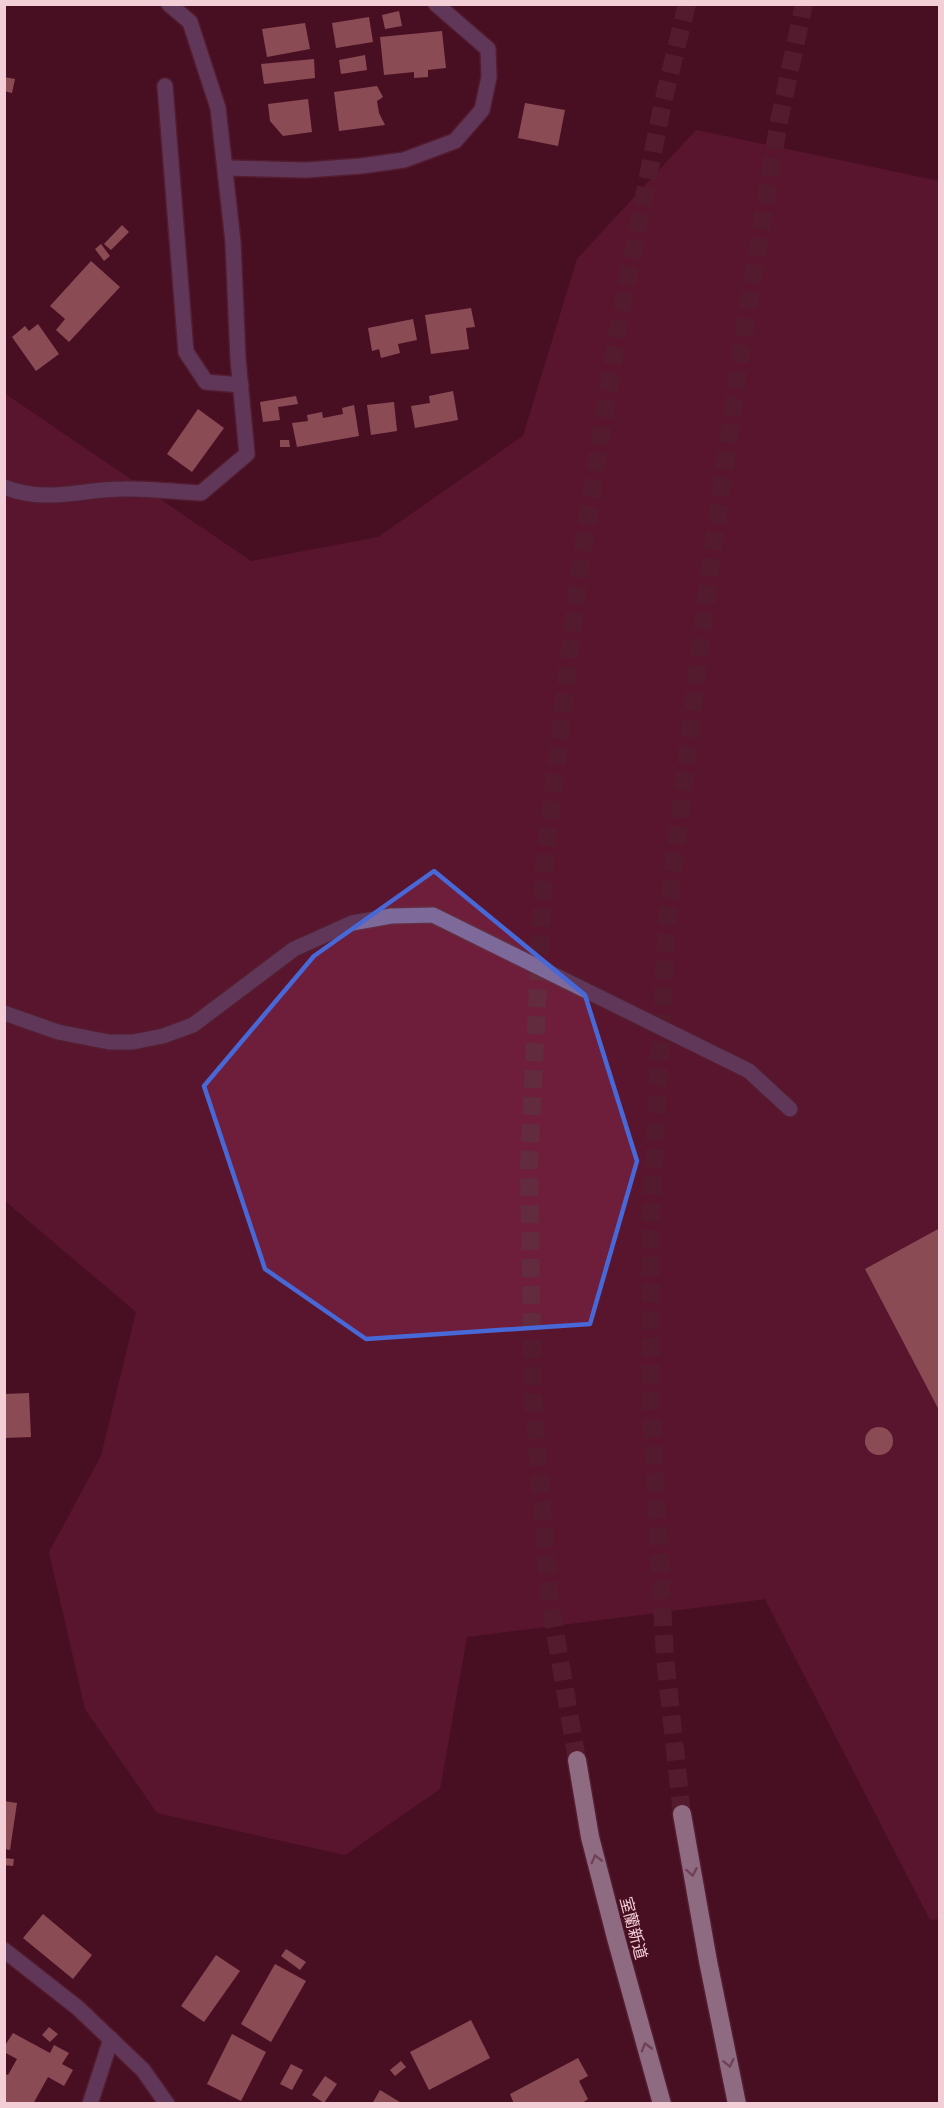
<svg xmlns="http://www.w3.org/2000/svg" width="944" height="2108" font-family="Roboto,'Noto Sans JP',sans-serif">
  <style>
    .green { fill: #6e1e3a }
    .building { fill: #dc9490 }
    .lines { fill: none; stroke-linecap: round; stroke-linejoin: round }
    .highway-tunnel { stroke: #622c3e; stroke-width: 18; stroke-dasharray: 18 9; stroke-linecap: butt }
    .minor-casing { stroke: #632e40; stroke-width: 18 }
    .highway-casing { stroke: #632e40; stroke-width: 21 }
    .minor { stroke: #7e699b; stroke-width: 15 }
    .highway { stroke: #e4dbf4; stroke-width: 18 }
    .oneway { stroke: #9e7f96 }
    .marked { fill: none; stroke: #4868d8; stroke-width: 4.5; stroke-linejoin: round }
    .labels { text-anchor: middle; stroke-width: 6; stroke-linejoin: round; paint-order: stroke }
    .street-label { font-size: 16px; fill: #f3ced6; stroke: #480f23 }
  </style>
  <rect width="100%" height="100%" fill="#480f23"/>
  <path class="green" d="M696,130L939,181V1919L930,1920L765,1599L467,1637L440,1789L345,1855L157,1813L85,1709L49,1552L101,1456L136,1312L5,1201L4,393L251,561L378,537L523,436L577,259Z"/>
  <g class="building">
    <path d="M399,11L402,26L385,29L382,15Z"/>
    <path d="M369,17L373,42L336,48L332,23Z"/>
    <path d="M305,23L310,49L267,57L262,29Z"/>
    <path d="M442,31L446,68L428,70V77L414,78V72L384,75L380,37Z"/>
    <path d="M365,55L367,70L341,74L339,60Z"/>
    <path d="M314,59L315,78L264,84L261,64Z"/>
    <path d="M4,77L15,79L12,93L4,91Z"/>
    <path d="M377,86L383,97L377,101L379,113L385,125L339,131L334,92Z"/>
    <path d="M308,99L312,132L283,136L270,121L268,104Z"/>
    <path d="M525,103L565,110L558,146L518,138Z"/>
    <path d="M122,225L129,232L111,250L104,244Z"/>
    <path d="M101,244L110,256L104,261L95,249Z"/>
    <path d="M91,261L120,287L69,342L56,330L65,319L50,306Z"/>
    <path d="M471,308L475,327L466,328L469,349L431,354L425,315Z"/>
    <path d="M413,319L417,340L398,344L400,353L381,358L379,349L372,351L368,328Z"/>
    <path d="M38,324L59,354L36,371L12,337L25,326L29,331Z"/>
    <path d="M453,391L458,420L415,428L411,406L430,403L429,396Z"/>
    <path d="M296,396L298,404L278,407L280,420L263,422L260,402Z"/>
    <path d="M394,402L397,431L371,435L367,405Z"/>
    <path d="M354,405L359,436L297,447L292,423L308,421L307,415L322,412L323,418L343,414L342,408Z"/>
    <path d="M198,409L224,428L192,472L167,454Z"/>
    <path d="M280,440H289L290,447H280Z"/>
    <path d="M940,1228V1412L865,1269Z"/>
    <path d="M29,1393L31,1437L4,1438V1394Z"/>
    <circle cx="879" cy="1441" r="14"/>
    <path d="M4,1801L17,1803L10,1850L4,1849Z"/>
    <path d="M4,1858L14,1859L13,1866L4,1865Z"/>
    <path d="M43,1914L92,1955L73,1979L23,1938Z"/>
    <path d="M286,1949L306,1962L300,1970L281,1956Z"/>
    <path d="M216,1955L240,1971L204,2022L181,2006Z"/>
    <path d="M275,1964L306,1981L271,2042L241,2024Z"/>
    <path d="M471,2020L490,2058L429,2090L410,2052Z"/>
    <path d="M49,2027L58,2034L50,2042L42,2035Z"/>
    <path d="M13,2033L50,2053L54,2045L69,2053L62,2064L73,2070L64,2086L48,2077L33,2104H4V2073L8,2075L17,2059L4,2052V2047Z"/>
    <path d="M232,2034L266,2052L241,2101L207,2084Z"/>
    <path d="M578,2058L588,2076L579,2081L588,2099L581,2104H514L510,2094Z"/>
    <path d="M401,2061L406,2067L395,2076L390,2070Z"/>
    <path d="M291,2064L303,2070L292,2090L280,2084Z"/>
    <path d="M325,2076L337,2084L324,2103L312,2095Z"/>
    <path d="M380,2090L403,2104H372Z"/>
  </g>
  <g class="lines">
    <g class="highway-tunnel">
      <path d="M577,1760L550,1602L533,1399L529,1165L544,868L580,566L621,312L663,102L687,4"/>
      <path d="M682,1814L665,1658L651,1407V1215L667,920L710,568L744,331L779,121L804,4"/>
    </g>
    <defs>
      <g id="minor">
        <path d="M165,86L186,352L206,382L241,385"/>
        <path d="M226,168L306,170L361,166L404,160L455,141L482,110L489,77L488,49L436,4"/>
        <path d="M4,487C47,504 80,489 123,489C149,488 175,492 201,493L247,454L238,359L233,242L218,108L190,22L169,4"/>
        <path d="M4,1013L58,1032L109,1042H133L163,1036L193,1025L294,949L352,923L391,916L433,915L749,1071L790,1109"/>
        <path d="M4,1950L78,2008L143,2070L167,2104"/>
        <path d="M90,2104L111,2039"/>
      </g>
      <g id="highway">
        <path d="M577,1760L590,1837L616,1938L662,2104"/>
        <path d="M682,1814L708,1961L737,2104"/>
      </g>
    </defs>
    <use href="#minor" class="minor-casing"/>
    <use href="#highway" class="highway-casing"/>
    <use href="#minor" class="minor"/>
    <use href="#highway" class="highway"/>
  </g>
  <defs><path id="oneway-chevron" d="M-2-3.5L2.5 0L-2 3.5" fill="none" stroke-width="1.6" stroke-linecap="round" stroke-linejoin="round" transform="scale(1.5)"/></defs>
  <g class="oneway">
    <use href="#oneway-chevron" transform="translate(596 1859) rotate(-104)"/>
    <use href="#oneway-chevron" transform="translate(692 1872) rotate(80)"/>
    <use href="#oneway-chevron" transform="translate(646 2047) rotate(-106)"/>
    <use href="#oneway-chevron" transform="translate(729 2063) rotate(78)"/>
  </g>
  <path d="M0 0H944V2108H0ZM434,871L585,995L637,1161L590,1324L366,1339L265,1269L204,1086L314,956Z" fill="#480f23" fill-opacity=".55" fill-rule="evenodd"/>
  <path class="marked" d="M434,871L585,995L637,1161L590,1324L366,1339L265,1269L204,1086L314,956Z"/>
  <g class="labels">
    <g class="street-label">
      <text transform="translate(634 1928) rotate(75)" y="6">室蘭新道</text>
    </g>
  </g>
  <rect width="944" height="2108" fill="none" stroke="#f3ced6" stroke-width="12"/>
</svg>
